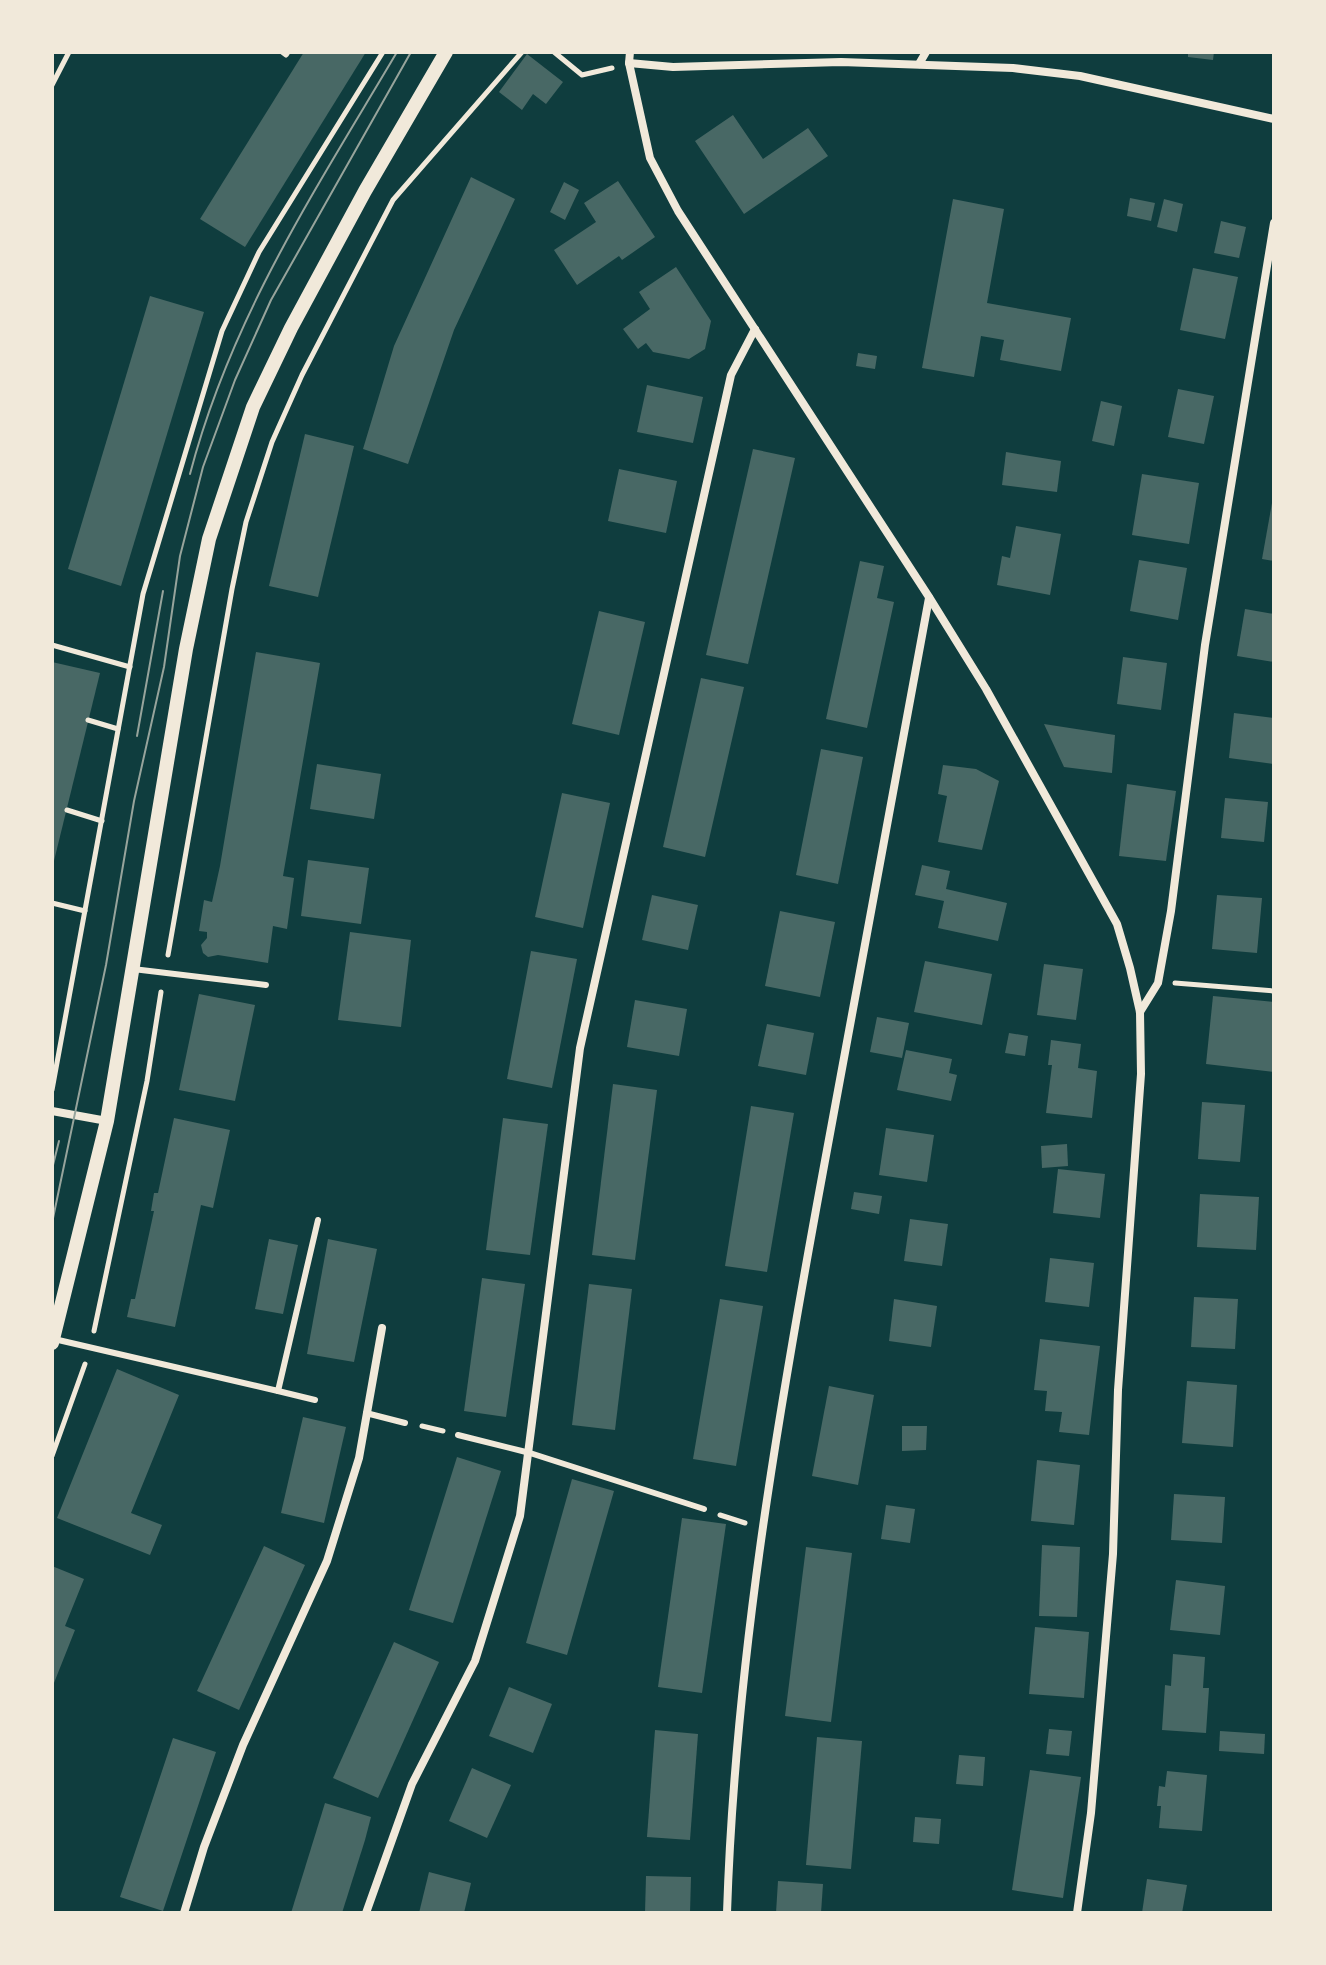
<svg xmlns="http://www.w3.org/2000/svg" width="1326" height="1965" font-family="Overpass,sans-serif">
  <style>
    .building { fill: #486865 }
    .lines { fill: none; stroke-linecap: round; stroke-linejoin: round }
    .path { stroke: #f1e9da; stroke-width: 5 }
    .service { stroke: #f1e9da; stroke-width: 6 }
    .minor { stroke: #f1e9da; stroke-width: 8 }
    .tertiary { stroke: #f1e9da; stroke-width: 14 }
    .tram { stroke: #97a49c; stroke-width: 2 }
  </style>
  <rect width="100%" height="100%" fill="#0f3d3e"/>
  <g class="building">
    <path d="M304,52H366L245,247L200,219Z"/>
    <path d="M1188,52H1214L1213,60L1188,57Z"/>
    <path d="M527,54L563,82L546,104L533,94L522,110L499,92Z"/>
    <path d="M733,115L763,159L808,128L828,156L744,214L695,141Z"/>
    <path d="M471,177L515,199L454,330L408,464L363,449L394,346Z"/>
    <path d="M618,181L655,237L622,260L619,256L577,285L554,250L596,222L584,203Z"/>
    <path d="M564,182L579,190L565,220L550,212Z"/>
    <path d="M1130,198L1155,203L1151,221L1127,216Z"/>
    <path d="M953,199L1004,209L987,303L1071,318L1061,371L1000,360L1004,340L981,336L974,377L922,368Z"/>
    <path d="M1164,199L1183,204L1177,232L1157,227Z"/>
    <path d="M1221,221L1246,227L1239,258L1214,253Z"/>
    <path d="M676,267L711,321L705,349L689,359L653,352L646,343L638,349L623,329L650,309L639,292Z"/>
    <path d="M1193,268L1238,277L1225,339L1180,330Z"/>
    <path d="M150,296L204,312L121,586L68,569Z"/>
    <path d="M858,353L877,356L875,369L856,366Z"/>
    <path d="M647,385L703,397L693,443L637,432Z"/>
    <path d="M1178,389L1214,396L1204,444L1168,437Z"/>
    <path d="M1101,401L1122,406L1114,446L1092,441Z"/>
    <path d="M305,434L354,446L318,597L269,586Z"/>
    <path d="M753,449L795,458L748,664L706,655Z"/>
    <path d="M1006,452L1061,461L1057,492L1002,485Z"/>
    <path d="M619,469L677,481L666,533L608,521Z"/>
    <path d="M1142,474L1199,483L1189,544L1132,535Z"/>
    <path d="M1272,503H1274V561L1262,559Z"/>
    <path d="M1016,526L1061,534L1050,595L997,585L1002,556L1010,558Z"/>
    <path d="M1139,560L1187,568L1178,620L1130,611Z"/>
    <path d="M860,561L884,566L877,598L894,602L867,728L826,719Z"/>
    <path d="M1245,609L1274,614V662L1237,656Z"/>
    <path d="M599,611L645,622L619,735L572,724Z"/>
    <path d="M256,652L320,663L283,876L294,878L287,929L273,926L268,963L218,955L208,957L203,953L201,945L207,938V932L199,931L204,900L212,902L220,866Z"/>
    <path d="M1123,657L1167,663L1161,710L1117,704Z"/>
    <path d="M52,662L100,673L53,865H52Z"/>
    <path d="M701,678L744,687L705,857L663,847Z"/>
    <path d="M1234,713L1274,718L1273,764L1229,758Z"/>
    <path d="M1044,724L1115,735L1112,773L1064,767Z"/>
    <path d="M821,749L863,757L838,884L796,875Z"/>
    <path d="M317,764L381,774L374,819L310,809Z"/>
    <path d="M943,765L976,769L999,781L982,850L938,842L947,796L938,794Z"/>
    <path d="M1127,784L1176,791L1166,861L1119,856Z"/>
    <path d="M562,793L610,803L583,928L535,917Z"/>
    <path d="M1225,798L1268,802L1264,842L1221,838Z"/>
    <path d="M308,860L369,868L361,924L301,916Z"/>
    <path d="M922,865L950,871L946,889L1007,903L998,941L938,928L944,901L915,895Z"/>
    <path d="M652,895L698,905L688,950L642,940Z"/>
    <path d="M1217,895L1262,898L1257,953L1212,949Z"/>
    <path d="M780,911L835,922L820,997L765,986Z"/>
    <path d="M350,932L411,940L401,1027L338,1020Z"/>
    <path d="M531,951L577,959L552,1088L507,1079Z"/>
    <path d="M925,961L992,974L982,1025L914,1012Z"/>
    <path d="M1044,964L1083,969L1076,1020L1037,1015Z"/>
    <path d="M199,994L255,1005L235,1101L179,1090Z"/>
    <path d="M1213,996L1274,1002V1072L1206,1064Z"/>
    <path d="M635,1000L687,1009L679,1056L627,1047Z"/>
    <path d="M877,1017L909,1023L902,1058L870,1052Z"/>
    <path d="M767,1024L814,1033L806,1075L758,1066Z"/>
    <path d="M1009,1033L1028,1036L1025,1056L1005,1053Z"/>
    <path d="M1051,1040L1081,1044L1078,1068L1097,1071L1092,1118L1046,1113L1052,1065H1048Z"/>
    <path d="M906,1050L952,1059L949,1073L957,1075L951,1101L897,1090Z"/>
    <path d="M613,1084L657,1090L635,1260L592,1255Z"/>
    <path d="M1202,1102L1245,1105L1240,1162L1198,1159Z"/>
    <path d="M751,1106L794,1113L767,1272L725,1266Z"/>
    <path d="M174,1118L230,1130L213,1208L201,1205L175,1327L127,1317L131,1299H135L154,1211H151L154,1193H158Z"/>
    <path d="M503,1118L548,1124L530,1255L486,1250Z"/>
    <path d="M886,1128L934,1135L927,1182L879,1175Z"/>
    <path d="M1067,1144L1068,1166L1042,1168L1041,1146Z"/>
    <path d="M1058,1169L1105,1174L1100,1218L1053,1213Z"/>
    <path d="M854,1192L882,1196L879,1214L851,1209Z"/>
    <path d="M1200,1194L1259,1197L1256,1250L1197,1247Z"/>
    <path d="M910,1219L948,1224L942,1266L904,1261Z"/>
    <path d="M269,1239L298,1245L283,1314L255,1309Z"/>
    <path d="M328,1239L377,1249L354,1362L307,1354Z"/>
    <path d="M1050,1258L1094,1263L1089,1307L1045,1302Z"/>
    <path d="M482,1278L525,1284L506,1417L464,1411Z"/>
    <path d="M589,1284L632,1289L615,1430L572,1425Z"/>
    <path d="M1194,1297L1238,1299L1235,1349L1191,1347Z"/>
    <path d="M720,1299L763,1306L736,1466L693,1459Z"/>
    <path d="M894,1299L937,1306L931,1347L889,1341Z"/>
    <path d="M1040,1339L1100,1346L1089,1435L1059,1432L1062,1412L1045,1411L1047,1391L1034,1390Z"/>
    <path d="M117,1369L179,1395L131,1513L162,1525L150,1555L57,1518Z"/>
    <path d="M1187,1381L1237,1385L1233,1447L1182,1443Z"/>
    <path d="M829,1386L874,1395L858,1485L812,1476Z"/>
    <path d="M303,1417L346,1427L324,1523L281,1513Z"/>
    <path d="M902,1426H927L926,1450L902,1451Z"/>
    <path d="M457,1457L501,1471L453,1623L409,1610Z"/>
    <path d="M1037,1460L1080,1465L1074,1525L1031,1521Z"/>
    <path d="M572,1479L614,1491L567,1655L526,1643Z"/>
    <path d="M1174,1494L1225,1497L1222,1543L1171,1540Z"/>
    <path d="M886,1505L915,1509L910,1543L881,1539Z"/>
    <path d="M682,1518L726,1524L702,1693L658,1687Z"/>
    <path d="M1042,1545L1080,1547L1077,1617L1039,1616Z"/>
    <path d="M264,1546L305,1565L239,1710L197,1691Z"/>
    <path d="M806,1547L852,1553L831,1722L785,1716Z"/>
    <path d="M52,1566L84,1579L65,1626L75,1630L52,1688Z"/>
    <path d="M1176,1580L1225,1586L1220,1635L1170,1630Z"/>
    <path d="M1035,1627L1089,1632L1084,1698L1029,1694Z"/>
    <path d="M394,1642L439,1662L378,1798L333,1778Z"/>
    <path d="M1173,1654L1205,1657L1203,1688H1209L1206,1733L1162,1730L1165,1685L1171,1686Z"/>
    <path d="M509,1687L552,1704L533,1753L489,1736Z"/>
    <path d="M1049,1729L1072,1731L1069,1756L1046,1754Z"/>
    <path d="M655,1730L698,1734L690,1840L647,1837Z"/>
    <path d="M1220,1731L1265,1734L1264,1754L1219,1751Z"/>
    <path d="M817,1737L862,1741L851,1869L806,1865Z"/>
    <path d="M173,1738L216,1752L163,1911L120,1897Z"/>
    <path d="M959,1755L985,1757L983,1786L956,1784Z"/>
    <path d="M472,1768L511,1785L487,1838L449,1821Z"/>
    <path d="M1030,1770L1081,1777L1063,1898L1012,1890Z"/>
    <path d="M1167,1771L1207,1775L1202,1831L1159,1828L1161,1806H1157L1159,1786L1165,1787Z"/>
    <path d="M325,1803L371,1817L365,1840L342,1913H291Z"/>
    <path d="M915,1817L941,1819L939,1844L913,1842Z"/>
    <path d="M429,1872L471,1883L464,1913H419Z"/>
    <path d="M646,1876L691,1877L690,1913H645Z"/>
    <path d="M1147,1879L1187,1885L1182,1913H1142Z"/>
    <path d="M778,1881L823,1884L821,1913H776Z"/>
  </g>
  <g class="lines">
    <g class="path">
      <path d="M282,52L286,55L288,52"/>
      <path d="M554,52L582,75L612,68"/>
      <path d="M52,85L69,52"/>
      <path d="M52,645L130,667"/>
      <path d="M88,720L118,729"/>
      <path d="M67,810L102,821"/>
      <path d="M52,903L85,911"/>
      <path d="M168,955L232,589L246,522L272,442L302,375L393,200L522,52"/>
      <path d="M1175,983L1274,991"/>
      <path d="M52,1090L143,594L222,331L259,252L383,52"/>
      <path d="M94,1331L147,1081L161,992"/>
      <path d="M422,1426L443,1431"/>
      <path d="M52,1456L85,1364"/>
      <path d="M720,1515L745,1523"/>
    </g>
    <g class="service">
      <path d="M133,969L266,985"/>
      <path d="M54,1339L278,1391L318,1220"/>
      <path d="M278,1391L315,1400"/>
      <path d="M366,1413L405,1423"/>
      <path d="M458,1435L530,1453L704,1509"/>
    </g>
    <g class="minor">
      <path d="M630,52L629,63L650,158L678,211L929,597L986,689L1117,924L1130,968L1140,1012L1141,1074L1118,1390L1113,1554L1091,1813L1077,1913"/>
      <path d="M629,63L673,67L841,62L1013,68L1080,76L1274,119"/>
      <path d="M919,64L926,52"/>
      <path d="M1140,1012L1158,983L1171,911L1205,645L1274,223"/>
      <path d="M52,1111L107,1121"/>
      <path d="M184,1913L204,1847L243,1745L327,1561L359,1458L382,1328"/>
      <path d="M366,1913L412,1784L475,1661L520,1516L580,1048L731,375L755,329"/>
      <path d="M727,1913C735,1665 777,1421 822,1177C857,984 892,791 929,598"/>
    </g>
    <path class="tertiary" d="M52,1343L107,1121L186,649L209,539L253,407L291,328L365,191L446,52"/>
    <g class="tram">
      <path d="M190,474C231,317 316,189 397,52"/>
      <path d="M137,736L163,591"/>
      <path d="M52,1169L59,1141"/>
      <path d="M52,1223L106,965L134,801L164,667L180,556L203,467L235,380L271,300L411,52"/>
    </g>
  </g>
  <rect width="1326" height="1965" fill="none" stroke="#f1e9da" stroke-width="108"/>
</svg>
